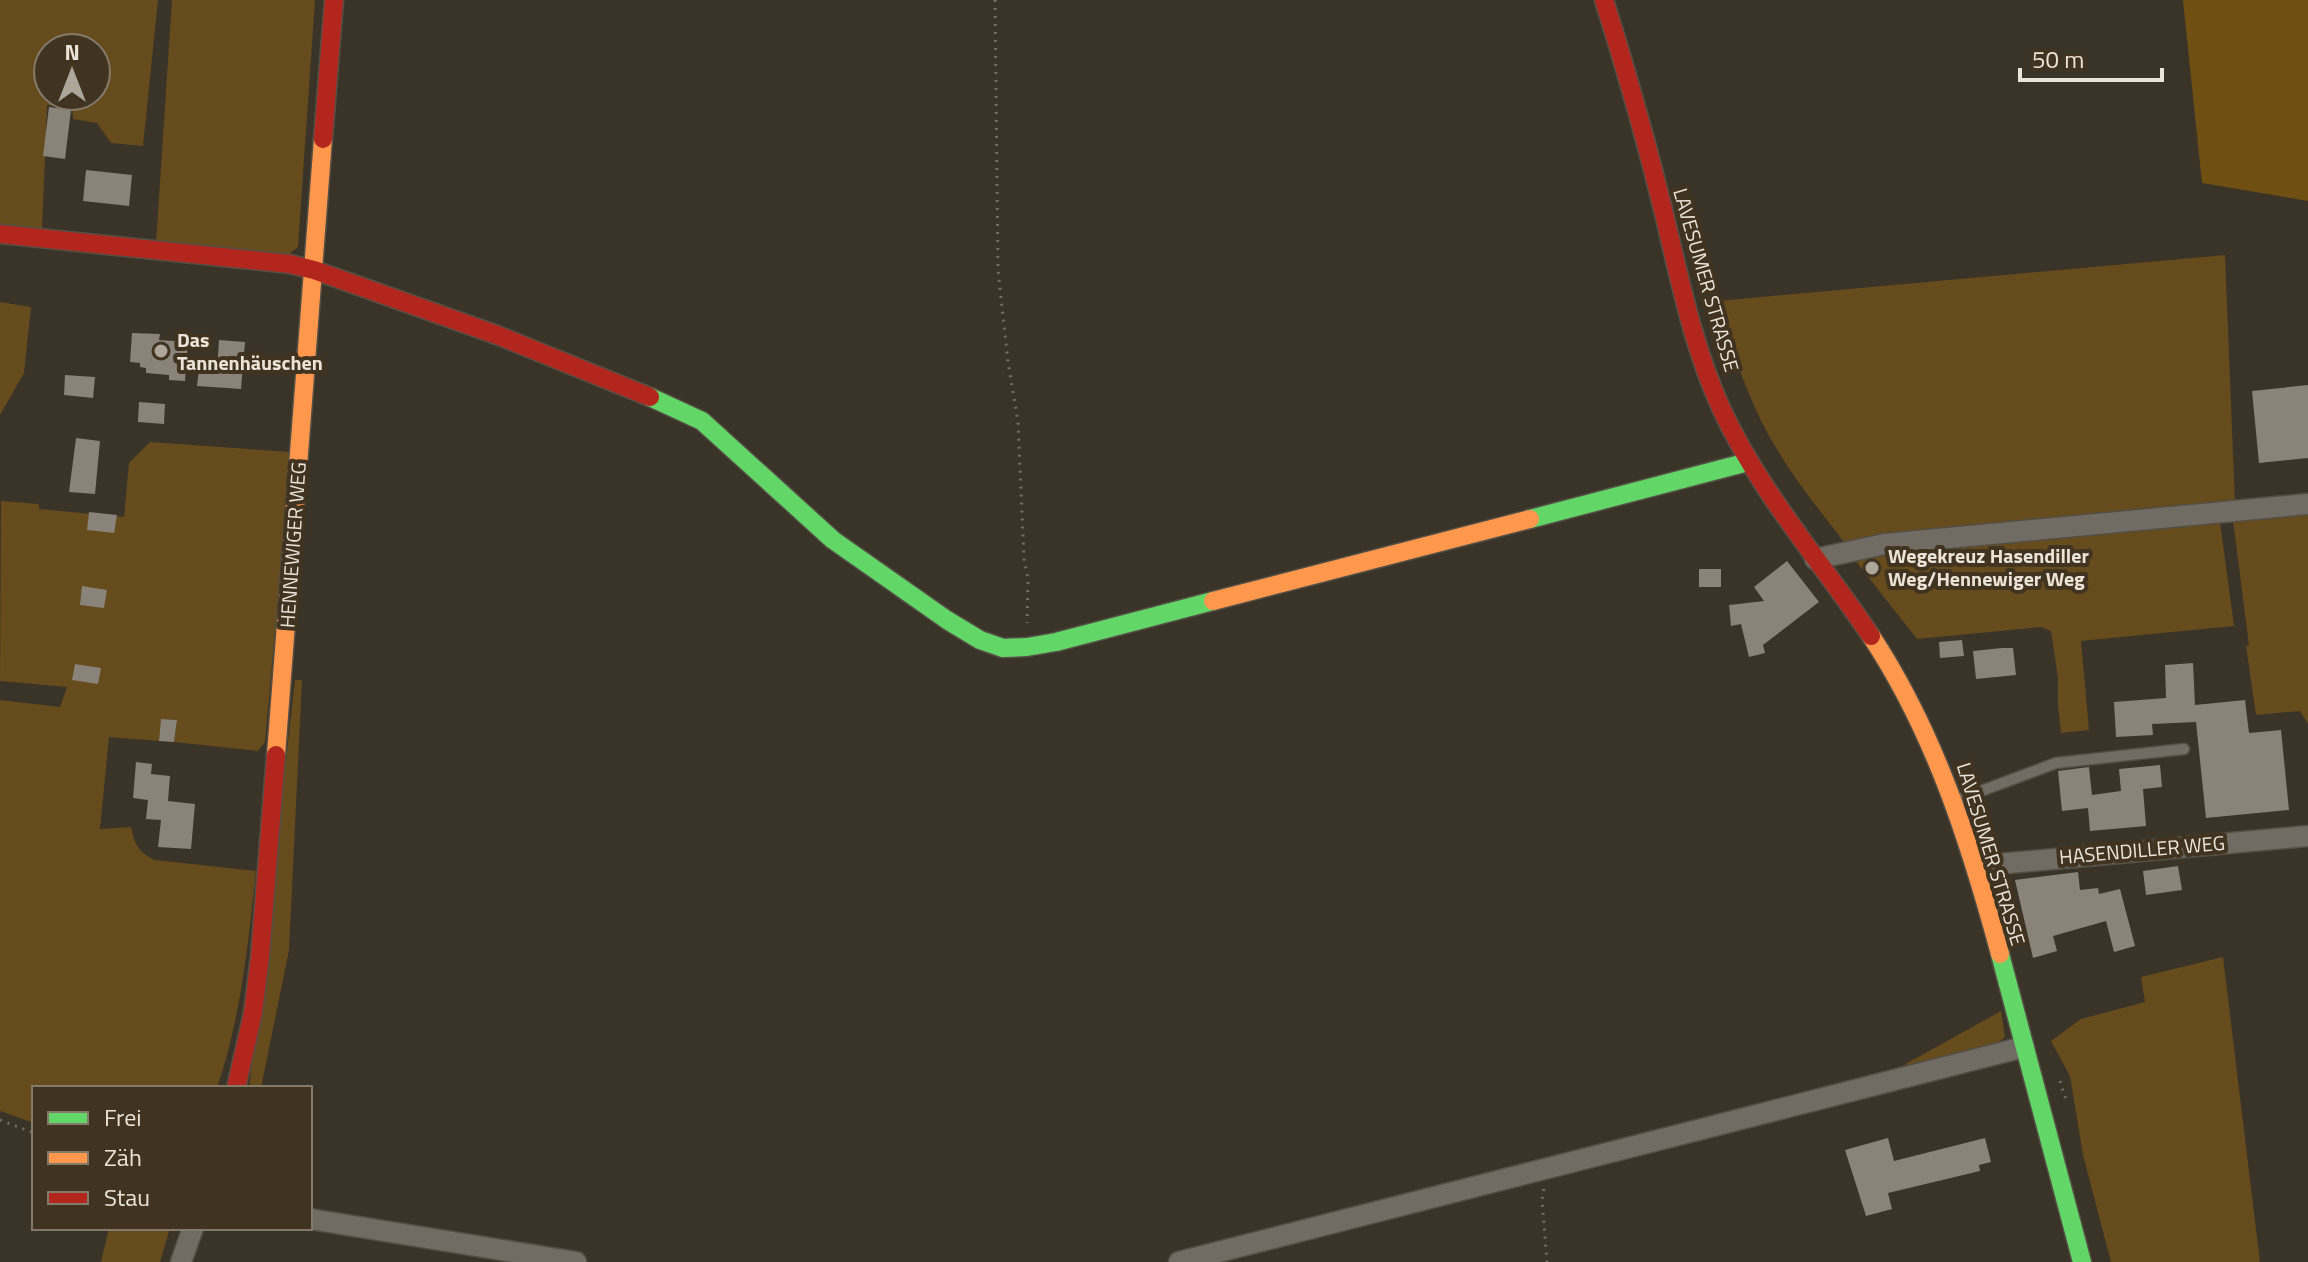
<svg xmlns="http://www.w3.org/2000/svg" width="2308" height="1262" font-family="'Titillium Web',sans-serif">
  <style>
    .green { fill: #664b1d; fill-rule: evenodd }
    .forest { fill: #6f5012 }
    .building { fill: #898379 }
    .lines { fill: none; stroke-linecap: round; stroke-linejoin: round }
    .lane-casing { stroke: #544f45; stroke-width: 13 }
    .street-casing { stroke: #544f45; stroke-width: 23 }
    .fast-casing { stroke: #544f45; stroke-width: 21 }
    .slow-casing { stroke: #544f45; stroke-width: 21 }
    .jam-casing { stroke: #544f45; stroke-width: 21 }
    .path { stroke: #736e67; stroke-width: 3; stroke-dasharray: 2 6; stroke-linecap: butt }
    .lane { stroke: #706b63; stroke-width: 10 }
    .street { stroke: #706b63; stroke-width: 20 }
    .fast { stroke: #63d668; stroke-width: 18 }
    .slow { stroke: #ff974d; stroke-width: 18 }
    .jam { stroke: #b3261e; stroke-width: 18 }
    .poi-dot { fill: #ada69a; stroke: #403421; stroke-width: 3 }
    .labels { text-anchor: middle; stroke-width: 8; stroke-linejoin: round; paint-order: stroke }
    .street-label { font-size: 20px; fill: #ebe4d8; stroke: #403421 }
    .poi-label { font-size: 20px; font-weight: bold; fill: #ebe4d8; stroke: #403421; text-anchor: start }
  </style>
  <rect width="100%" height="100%" fill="#393328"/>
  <g class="green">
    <path d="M0,0H158L143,146L111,143L97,123L73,119V108L47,105L42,231L0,226ZM48,48H96V96H48Z"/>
    <path d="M172,0H315L298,247L289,254L156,243Z"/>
    <path d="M2225,255L2235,504L1844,542C1821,512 1797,483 1778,451C1749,404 1733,353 1718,301Z"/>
    <path d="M0,302L31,307L24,373L0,415Z"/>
    <path d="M150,442L291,452L265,742L258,751L174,742L177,720L162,719L159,741L109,737L100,829L131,827C135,845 138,852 155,860L256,871C248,945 241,1017 217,1088H34V1123L0,1111V700L60,707L67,687L0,681L1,501L39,504V509L124,517L129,463Z"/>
    <path d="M2308,513V724L2300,711L2256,715L2246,646L2249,645L2233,521Z"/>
    <path d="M2220,522L2234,626L2081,641L2089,730L2061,733L2058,706V678L2051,631L2041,627L1917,639L1854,559Z"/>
    <path d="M295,680H302L289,950L261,1088H249Z"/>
    <path d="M2223,957L2260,1262H2111L2083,1155L2070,1076L2051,1041L2081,1019L2145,1002L2141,977Z"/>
    <path d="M2001,1011L2005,1037L1995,1045L1902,1066Z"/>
    <path d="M109,1228H170L160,1262H101Z"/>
  </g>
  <path class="forest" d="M2183,0H2308V201L2202,183Z"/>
  <g class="building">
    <path d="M49,107L71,110L65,159L43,156Z"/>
    <path d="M86,170L132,175L129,206L83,201Z"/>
    <path d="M132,333L160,334L159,340L188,342L185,381L169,380V375L146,373V368L140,367V363L130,362Z"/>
    <path d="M219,340L245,342L241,389L197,386L199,369L217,370Z"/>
    <path d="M65,375L95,377L93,398L64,395Z"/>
    <path d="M2308,385V458L2259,463L2252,391Z"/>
    <path d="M139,402L165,404L164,424L138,422Z"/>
    <path d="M76,438L100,441L95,494L69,492Z"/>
    <path d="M89,512L117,515L114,533L87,530Z"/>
    <path d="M1787,561L1819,602L1763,645L1765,653L1749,657L1741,624L1731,626L1729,605L1764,601L1754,587Z"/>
    <rect x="1699" y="569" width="22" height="18"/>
    <path d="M82,586L107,590L104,608L80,605Z"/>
    <path d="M1962,640L1964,656L1940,658L1939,642Z"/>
    <path d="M2002,648H2013L2016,675L1976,679L1973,651Z"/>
    <path d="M2193,663L2195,705L2245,700L2249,733L2281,730L2289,810L2206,818L2196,722L2152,724L2153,735L2116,737L2114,702L2166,698L2165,665Z"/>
    <path d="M75,664L101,668L98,684L72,680Z"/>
    <path d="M161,719L177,720L174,742L159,741Z"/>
    <path d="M136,762L152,764L151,774L170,776L168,801L195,804L191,849L158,847L161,820L146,819L148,800L133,798Z"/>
    <path d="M2160,765L2162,787L2143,789L2146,826L2090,831L2088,808L2062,811L2058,771L2089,767L2092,795L2121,791L2119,769Z"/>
    <path d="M2178,866L2182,890L2146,895L2143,871Z"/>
    <path d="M2078,872L2080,890L2098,888L2099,894L2120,889L2135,946L2114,952L2106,921L2053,936L2057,951L2033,958L2015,880Z"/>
    <path d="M1888,1138L1894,1161L1985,1138L1991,1162L1979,1165L1980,1171L1888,1193L1892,1209L1866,1216L1845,1150Z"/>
  </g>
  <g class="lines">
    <defs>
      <path id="lane" d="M1957,800L2056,763L2184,749"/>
      <g id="street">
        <path d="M1815,559L1885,544L2308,504"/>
        <path d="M1976,866L2308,836"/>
        <path d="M310,1219L576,1262"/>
        <path d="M181,1262L193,1228"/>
        <path d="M1179,1262L2024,1047"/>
      </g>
      <g id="fast">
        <path d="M650,397L702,421L833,540L947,620L980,640L1003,648L1027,647L1056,642L1213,601"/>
        <path d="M1530,519L1748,462"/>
        <path d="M2000,954L2082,1262"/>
      </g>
      <g id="slow">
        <path d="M1213,601L1530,519"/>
        <path d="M1871,636C1935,733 1970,843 2000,954"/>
        <path d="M276,755L323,139"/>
      </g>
      <g id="jam">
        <path d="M1604,0C1627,73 1648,147 1666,222C1681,285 1694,349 1721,408C1759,491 1820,560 1871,636"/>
        <path d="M323,139L334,0"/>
        <path d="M0,234L290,264L314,270L497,335L650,397"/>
        <path d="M236,1088L253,1013L260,957L276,755"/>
      </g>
    </defs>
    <use href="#lane" class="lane-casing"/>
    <use href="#street" class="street-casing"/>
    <use href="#fast" class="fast-casing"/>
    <use href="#slow" class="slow-casing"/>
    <use href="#jam" class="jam-casing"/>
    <g class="path">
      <path d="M995,0L998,270L1008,362L1018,422L1024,559L1028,579L1027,623"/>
      <path d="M2060,1081L2066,1100"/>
      <path d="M0,1120L34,1133"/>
      <path d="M1544,1189L1542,1200L1547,1262"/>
    </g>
    <use href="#lane" class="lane"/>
    <use href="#street" class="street"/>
    <use href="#fast" class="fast"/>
    <use href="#slow" class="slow"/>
    <use href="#jam" class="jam"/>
  </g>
  <g class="poi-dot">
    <circle cx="161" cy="351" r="8"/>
    <circle cx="1872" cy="568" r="8"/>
  </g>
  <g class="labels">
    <g class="street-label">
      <text transform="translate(1706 280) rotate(74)" y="7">LAVESUMER STRASSE</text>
      <text transform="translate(293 545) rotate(-86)" y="7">HENNEWIGER WEG</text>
      <text transform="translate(2142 850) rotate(-5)" y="7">HASENDILLER WEG</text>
      <text transform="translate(1991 854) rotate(73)" y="7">LAVESUMER STRASSE</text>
    </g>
    <g class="poi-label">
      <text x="177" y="347">Das<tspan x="177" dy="23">Tannenhäuschen</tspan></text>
      <text x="1888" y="563">Wegekreuz Hasendiller<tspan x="1888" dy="23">Weg/Hennewiger Weg</tspan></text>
    </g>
  </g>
  <rect x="32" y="1086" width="280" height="144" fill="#403421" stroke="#847a6a" stroke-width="2"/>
  <rect x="48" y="1112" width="40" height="12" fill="#63d668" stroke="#847a6a" stroke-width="2"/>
  <text x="104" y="1126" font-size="24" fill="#ebe4d8">Frei</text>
  <rect x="48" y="1152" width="40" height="12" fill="#ff974d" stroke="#847a6a" stroke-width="2"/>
  <text x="104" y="1166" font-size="24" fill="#ebe4d8">Zäh</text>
  <rect x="48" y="1192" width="40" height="12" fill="#b3261e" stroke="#847a6a" stroke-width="2"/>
  <text x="104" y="1206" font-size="24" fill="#ebe4d8">Stau</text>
  <g transform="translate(72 72)"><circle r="38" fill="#403421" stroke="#847a6a" stroke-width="2"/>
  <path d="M0-6L14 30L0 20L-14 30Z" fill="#ada69a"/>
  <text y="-12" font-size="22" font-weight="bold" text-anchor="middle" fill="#ebe4d8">N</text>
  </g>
  <path d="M2020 68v12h142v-12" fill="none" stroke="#ebe4d8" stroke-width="4"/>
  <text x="2032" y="68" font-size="24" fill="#ebe4d8" stroke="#403421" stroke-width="6" paint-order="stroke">50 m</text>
</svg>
